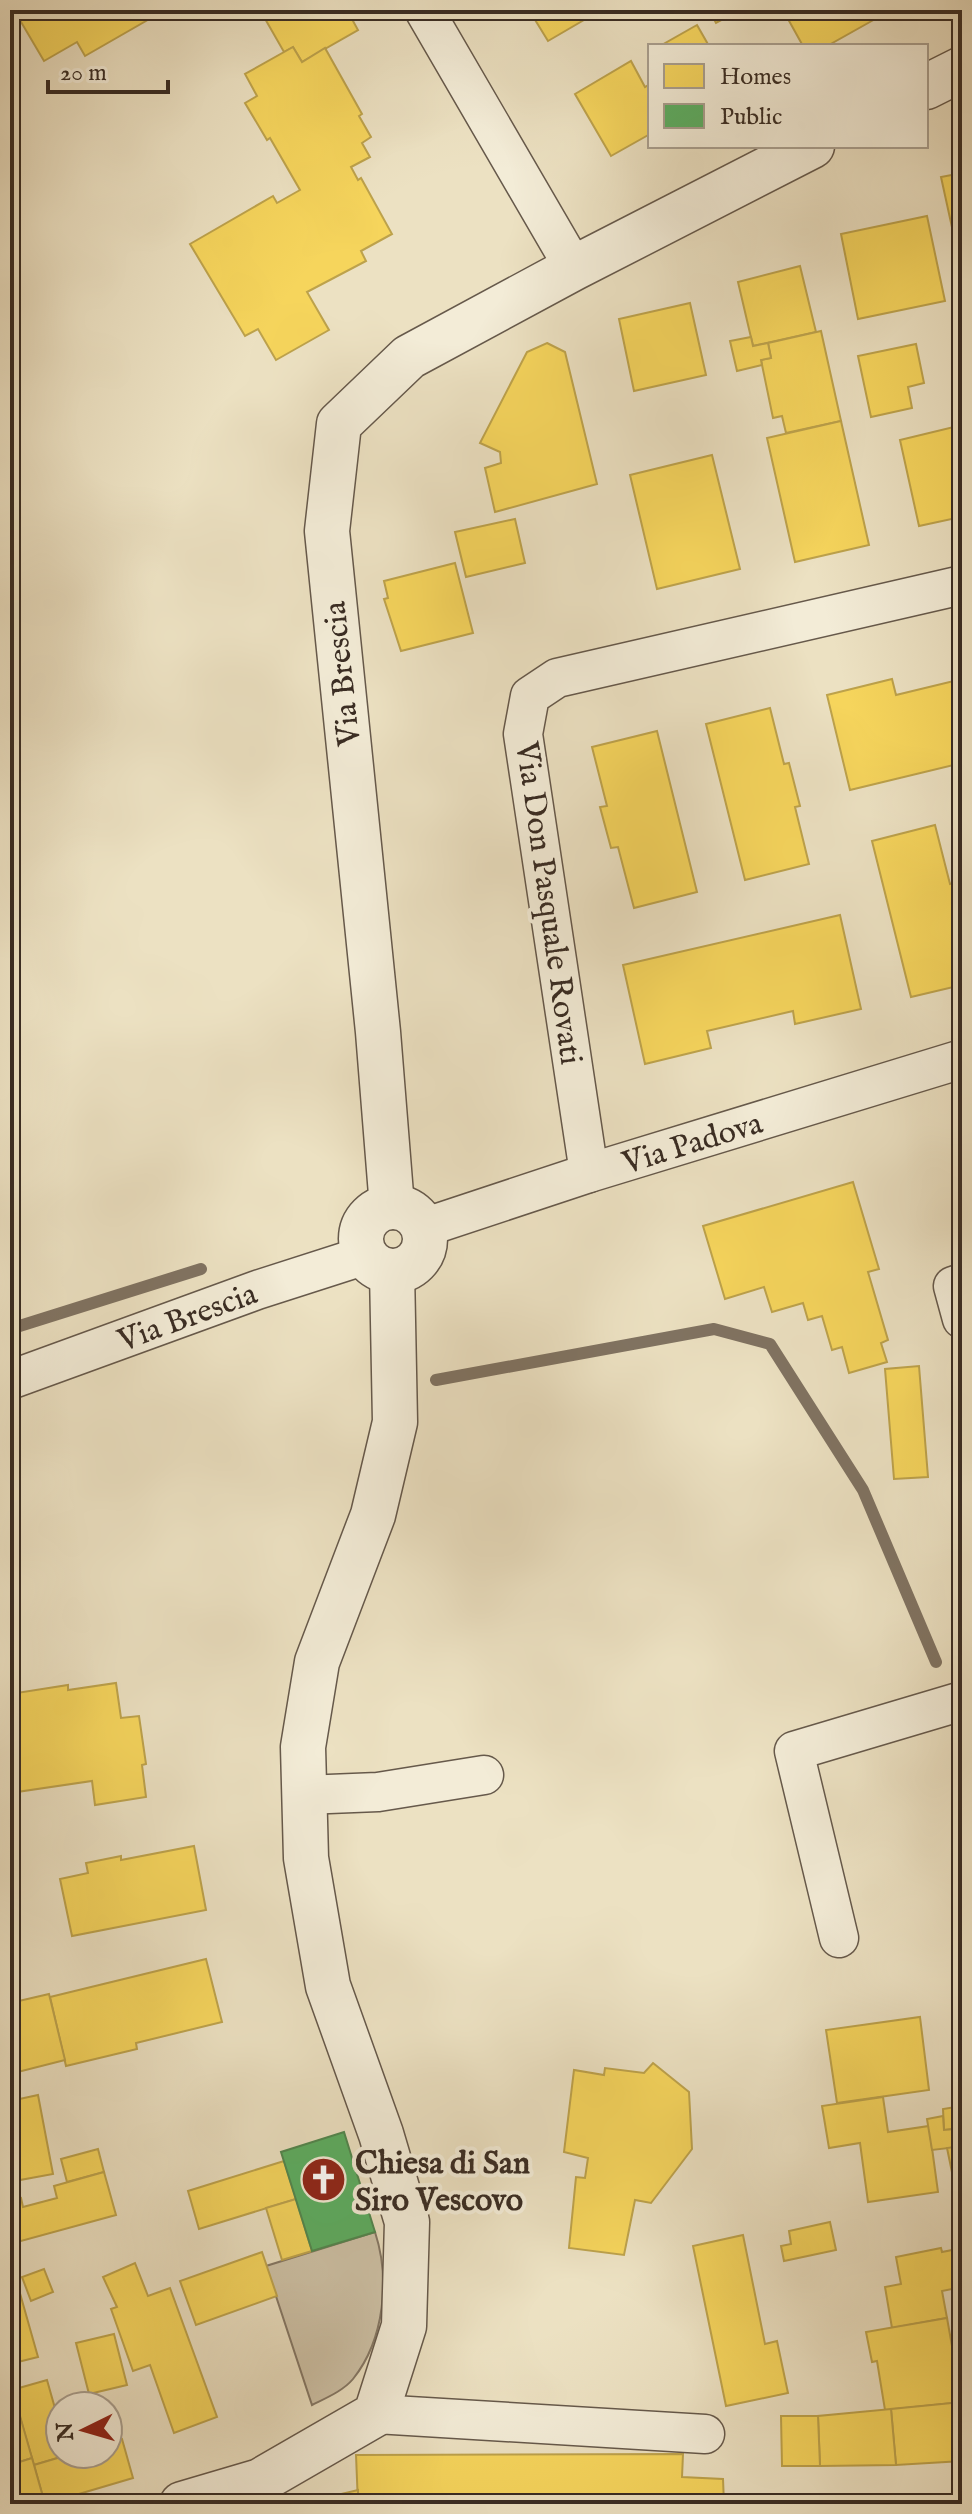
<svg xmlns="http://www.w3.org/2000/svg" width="972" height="2514" font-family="'IM FELL English',serif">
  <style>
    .green { fill: #cec2a7; stroke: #847765; stroke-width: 2 }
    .homes { fill: #f6d55c; stroke: #bda24b; stroke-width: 2 }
    .public { fill: #5aae61; stroke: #50874e; stroke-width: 2 }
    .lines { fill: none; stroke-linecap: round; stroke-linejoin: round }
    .stream { stroke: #807362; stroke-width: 12 }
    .minor-casing { stroke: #66594b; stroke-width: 41 }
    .tertiary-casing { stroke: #66594b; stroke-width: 47 }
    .minor { stroke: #f3ecd7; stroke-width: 38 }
    .tertiary { stroke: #f3ecd7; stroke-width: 44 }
    .labels { text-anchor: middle; stroke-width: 8; stroke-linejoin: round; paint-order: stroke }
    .street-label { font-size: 32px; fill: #392c23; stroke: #f3ecd7 }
    .poi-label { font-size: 32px; font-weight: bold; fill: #392c23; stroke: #f3ecd7; text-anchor: start }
  </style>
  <rect width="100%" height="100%" fill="#ece1c2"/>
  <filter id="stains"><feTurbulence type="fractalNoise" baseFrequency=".0025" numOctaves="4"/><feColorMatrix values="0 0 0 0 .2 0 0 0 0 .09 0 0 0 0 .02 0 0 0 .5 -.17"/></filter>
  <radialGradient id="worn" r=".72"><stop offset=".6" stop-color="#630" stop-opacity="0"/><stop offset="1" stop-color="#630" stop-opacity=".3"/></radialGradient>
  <path class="green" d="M375,2232C390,2278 385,2339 353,2379C343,2391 326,2398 312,2405L266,2266Z"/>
  <g class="homes">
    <path d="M14,10H165L85,56L77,42L44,61Z"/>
    <path d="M260,10H347L358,30L302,62L293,47L284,52Z"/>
    <path d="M529,10H601L548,41Z"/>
    <path d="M709,10H740L716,23Z"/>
    <path d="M783,10H872L877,18L827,46H803Z"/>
    <path d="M697,25L709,46H660Z"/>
    <path d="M293,47L302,62L325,48L362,114L359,116L371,137L362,143L370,157L351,167L358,180L361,178L392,234L361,251L366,261L307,292L329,330L276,360L258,329L245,336L190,244L273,196L277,203L300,190L270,138L267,140L245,103L257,96L245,74Z"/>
    <path d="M631,61L645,87L650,84V134L611,156L575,94Z"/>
    <path d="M962,173V263L960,264L941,177Z"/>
    <path d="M927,216L945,301L858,319L841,234Z"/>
    <path d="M800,266L816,332L753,346L738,282Z"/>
    <path d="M690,303L706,375L634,391L619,319Z"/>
    <path d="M821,331L841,421L786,433L782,416L773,418L761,360L771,358L768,343Z"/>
    <path d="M751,337L753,346L768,343L771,358L761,360L762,365L737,371L730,341Z"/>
    <path d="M547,343L565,352L597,484L495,512L485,468L501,463L500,452L480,443L527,352Z"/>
    <path d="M916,344L924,383L908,387L912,408L871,417L858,356Z"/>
    <path d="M841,421L869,545L795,562L767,438Z"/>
    <path d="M962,425L961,517L919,526L900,440Z"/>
    <path d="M712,455L740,569L657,589L630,475Z"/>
    <path d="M515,519L525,563L466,577L455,532Z"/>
    <path d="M455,563L473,633L401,651L384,599L388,598L384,581Z"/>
    <path d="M892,679L896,695L962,679V763L850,790L827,695Z"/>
    <path d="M770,708L784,764L789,763L800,806L795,807L809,864L745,880L706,724Z"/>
    <path d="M657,731L697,892L634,908L618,847L611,848L600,807L607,806L592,747Z"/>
    <path d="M935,825L950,884L956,882L962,905V985L911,997L872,841Z"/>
    <path d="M840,915L861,1009L795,1024L793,1011L707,1031L711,1048L645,1064L623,965Z"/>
    <path d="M853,1182L879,1269L868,1272L888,1340L881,1343L887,1362L849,1373L842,1347L832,1350L822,1316L808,1320L803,1303L772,1312L764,1287L725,1299L703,1226Z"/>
    <path d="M919,1366L928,1477L894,1479L885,1369Z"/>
    <path d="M116,1683L121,1718L139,1716L146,1764L142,1765L146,1797L95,1805L92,1781L10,1793V1694L68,1685V1690Z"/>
    <path d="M194,1846L206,1910L72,1936L60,1879L88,1873L86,1863L121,1856V1860Z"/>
    <path d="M206,1959L222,2022L136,2043L137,2049L66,2066L50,1997Z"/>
    <path d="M49,1994L65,2060L10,2074V2003Z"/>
    <path d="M920,2017L929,2090L837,2103L826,2030Z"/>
    <path d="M653,2063L689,2092L692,2149L651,2203L635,2200L624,2255L569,2248L576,2177L585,2178L588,2158L564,2152L574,2070L604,2075L605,2068L644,2073Z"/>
    <path d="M38,2095L53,2174L20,2180L10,2130V2101Z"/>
    <path d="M883,2097L888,2132L929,2126L938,2192L868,2202L860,2143L829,2148L822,2106Z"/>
    <path d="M962,2106V2128L944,2130L943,2109Z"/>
    <path d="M943,2116L944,2130L955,2129L958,2147L932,2150L927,2119Z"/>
    <path d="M962,2146V2221L947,2148Z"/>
    <path d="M98,2149L104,2172L67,2182L61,2159Z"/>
    <path d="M284,2161L296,2199L199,2229L188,2191Z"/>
    <path d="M104,2172L116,2215L10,2244V2201L21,2198L23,2207L57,2198L54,2186Z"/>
    <path d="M296,2199L312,2251L282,2260L266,2208Z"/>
    <path d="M830,2222L836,2250L784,2261L781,2246L791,2244L789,2231Z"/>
    <path d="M743,2235L765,2344L777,2341L788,2393L726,2406L693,2246Z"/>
    <path d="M941,2248L942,2252L962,2248V2287L942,2291L947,2318L892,2328L885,2287L901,2284L896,2257Z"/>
    <path d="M262,2252L277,2296L196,2325L180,2281Z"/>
    <path d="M10,2258L38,2357L10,2364Z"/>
    <path d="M135,2263L148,2296L170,2288L217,2417L174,2433L150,2365L133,2371L111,2309L117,2307L103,2277Z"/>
    <path d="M44,2269L53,2292L31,2301L22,2277Z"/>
    <path d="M947,2318L962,2402L885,2410L877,2361L872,2362L866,2332Z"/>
    <path d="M114,2334L127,2385L89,2394L76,2343Z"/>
    <path d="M47,2380L60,2426V2454H71L34,2465L12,2390Z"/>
    <path d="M16,2402L32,2458L10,2465V2403Z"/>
    <path d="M962,2402V2461L896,2465L891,2409Z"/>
    <path d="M891,2409L896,2465L820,2466L818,2416Z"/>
    <path d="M781,2416H818L820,2466H782Z"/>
    <path d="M122,2439L133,2478L45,2504L34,2465L71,2454H108V2443Z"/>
    <path d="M683,2454L682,2477L723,2479L724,2504H358L356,2455Z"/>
    <path d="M32,2458L45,2504H10V2465Z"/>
    <path d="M358,2490V2504H299Z"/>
    <path d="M962,2499V2504H852V2502Z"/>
  </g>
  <path class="public" d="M344,2132L375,2232L312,2251L281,2152Z"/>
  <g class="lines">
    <g class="stream">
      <path d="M10,1329L201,1269"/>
      <path d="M436,1380L714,1329L770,1344L863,1490L936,1662"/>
    </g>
    <defs>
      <g id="minor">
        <path d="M424,10L574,268"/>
        <path d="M589,1173L523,734L530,696L557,678L962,585"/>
        <path d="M423,1228L589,1173L962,1059"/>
        <path d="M962,1283L953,1286L962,1319"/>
        <path d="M10,1380L257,1290L366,1255"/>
        <path d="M304,1795L378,1792L484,1775"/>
        <path d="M839,1938L794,1751L962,1701"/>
        <path d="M376,2414L705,2434"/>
      </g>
      <g id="tertiary">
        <path d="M926,87L962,69"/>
        <path d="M392,1207L378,1032L327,531L339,424L409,357L574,268L812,146"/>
        <circle cx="393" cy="1239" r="32"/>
        <path d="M182,2504L260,2481L376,2414L404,2326L407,2222L381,2134L328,1986L306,1858L303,1747L317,1662L373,1515L395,1422L392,1271"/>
      </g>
    </defs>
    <use href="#minor" class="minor-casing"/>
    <use href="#tertiary" class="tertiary-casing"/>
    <use href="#minor" class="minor"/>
    <use href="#tertiary" class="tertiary"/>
  </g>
  <defs>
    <symbol id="church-disc" viewBox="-11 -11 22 22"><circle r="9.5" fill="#8f2418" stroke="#f3ecd7"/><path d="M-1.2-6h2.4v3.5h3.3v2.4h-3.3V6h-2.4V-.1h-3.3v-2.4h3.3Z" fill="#fff"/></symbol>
  </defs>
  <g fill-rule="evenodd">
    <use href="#church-disc" x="298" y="2154" width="51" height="51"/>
  </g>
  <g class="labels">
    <g class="street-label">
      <text transform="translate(341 674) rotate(-96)" y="11">Via Brescia</text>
      <text transform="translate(550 903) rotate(82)" y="11">Via Don Pasquale Rovati</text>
      <text transform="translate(692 1142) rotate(-17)" y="11">Via Padova</text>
      <text transform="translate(187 1316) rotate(-20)" y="11">Via Brescia</text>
    </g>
    <g class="poi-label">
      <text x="355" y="2173">Chiesa di San<tspan x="355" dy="37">Siro Vescovo</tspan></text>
    </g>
  </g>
  <rect width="972" height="2514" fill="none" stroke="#ece1c2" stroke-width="40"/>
  <rect x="12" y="12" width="948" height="2490" fill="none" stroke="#392c23" stroke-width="4"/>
  <rect x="20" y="20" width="932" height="2474" fill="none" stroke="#392c23" stroke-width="2"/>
  <rect x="648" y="44" width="280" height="104" fill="#f3ecd7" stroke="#a99f8f" stroke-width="2"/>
  <rect x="664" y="64" width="40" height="24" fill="#f6d55c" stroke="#a99f8f" stroke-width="2"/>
  <text x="720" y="84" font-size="24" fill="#392c23">Homes</text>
  <rect x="664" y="104" width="40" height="24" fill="#5aae61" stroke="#a99f8f" stroke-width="2"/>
  <text x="720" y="124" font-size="24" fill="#392c23">Public</text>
  <g transform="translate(84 2430) rotate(265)"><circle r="38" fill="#f3ecd7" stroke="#a99f8f" stroke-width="2"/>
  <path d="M0-6L14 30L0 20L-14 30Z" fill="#8f2418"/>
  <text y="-12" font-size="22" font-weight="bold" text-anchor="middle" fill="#392c23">N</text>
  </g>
  <path d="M48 80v12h120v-12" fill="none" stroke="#392c23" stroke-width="4"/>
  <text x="60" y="80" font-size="24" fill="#392c23" stroke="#f3ecd7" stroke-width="6" paint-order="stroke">20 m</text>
  <rect width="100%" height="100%" filter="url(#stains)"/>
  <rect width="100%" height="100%" fill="url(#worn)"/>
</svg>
